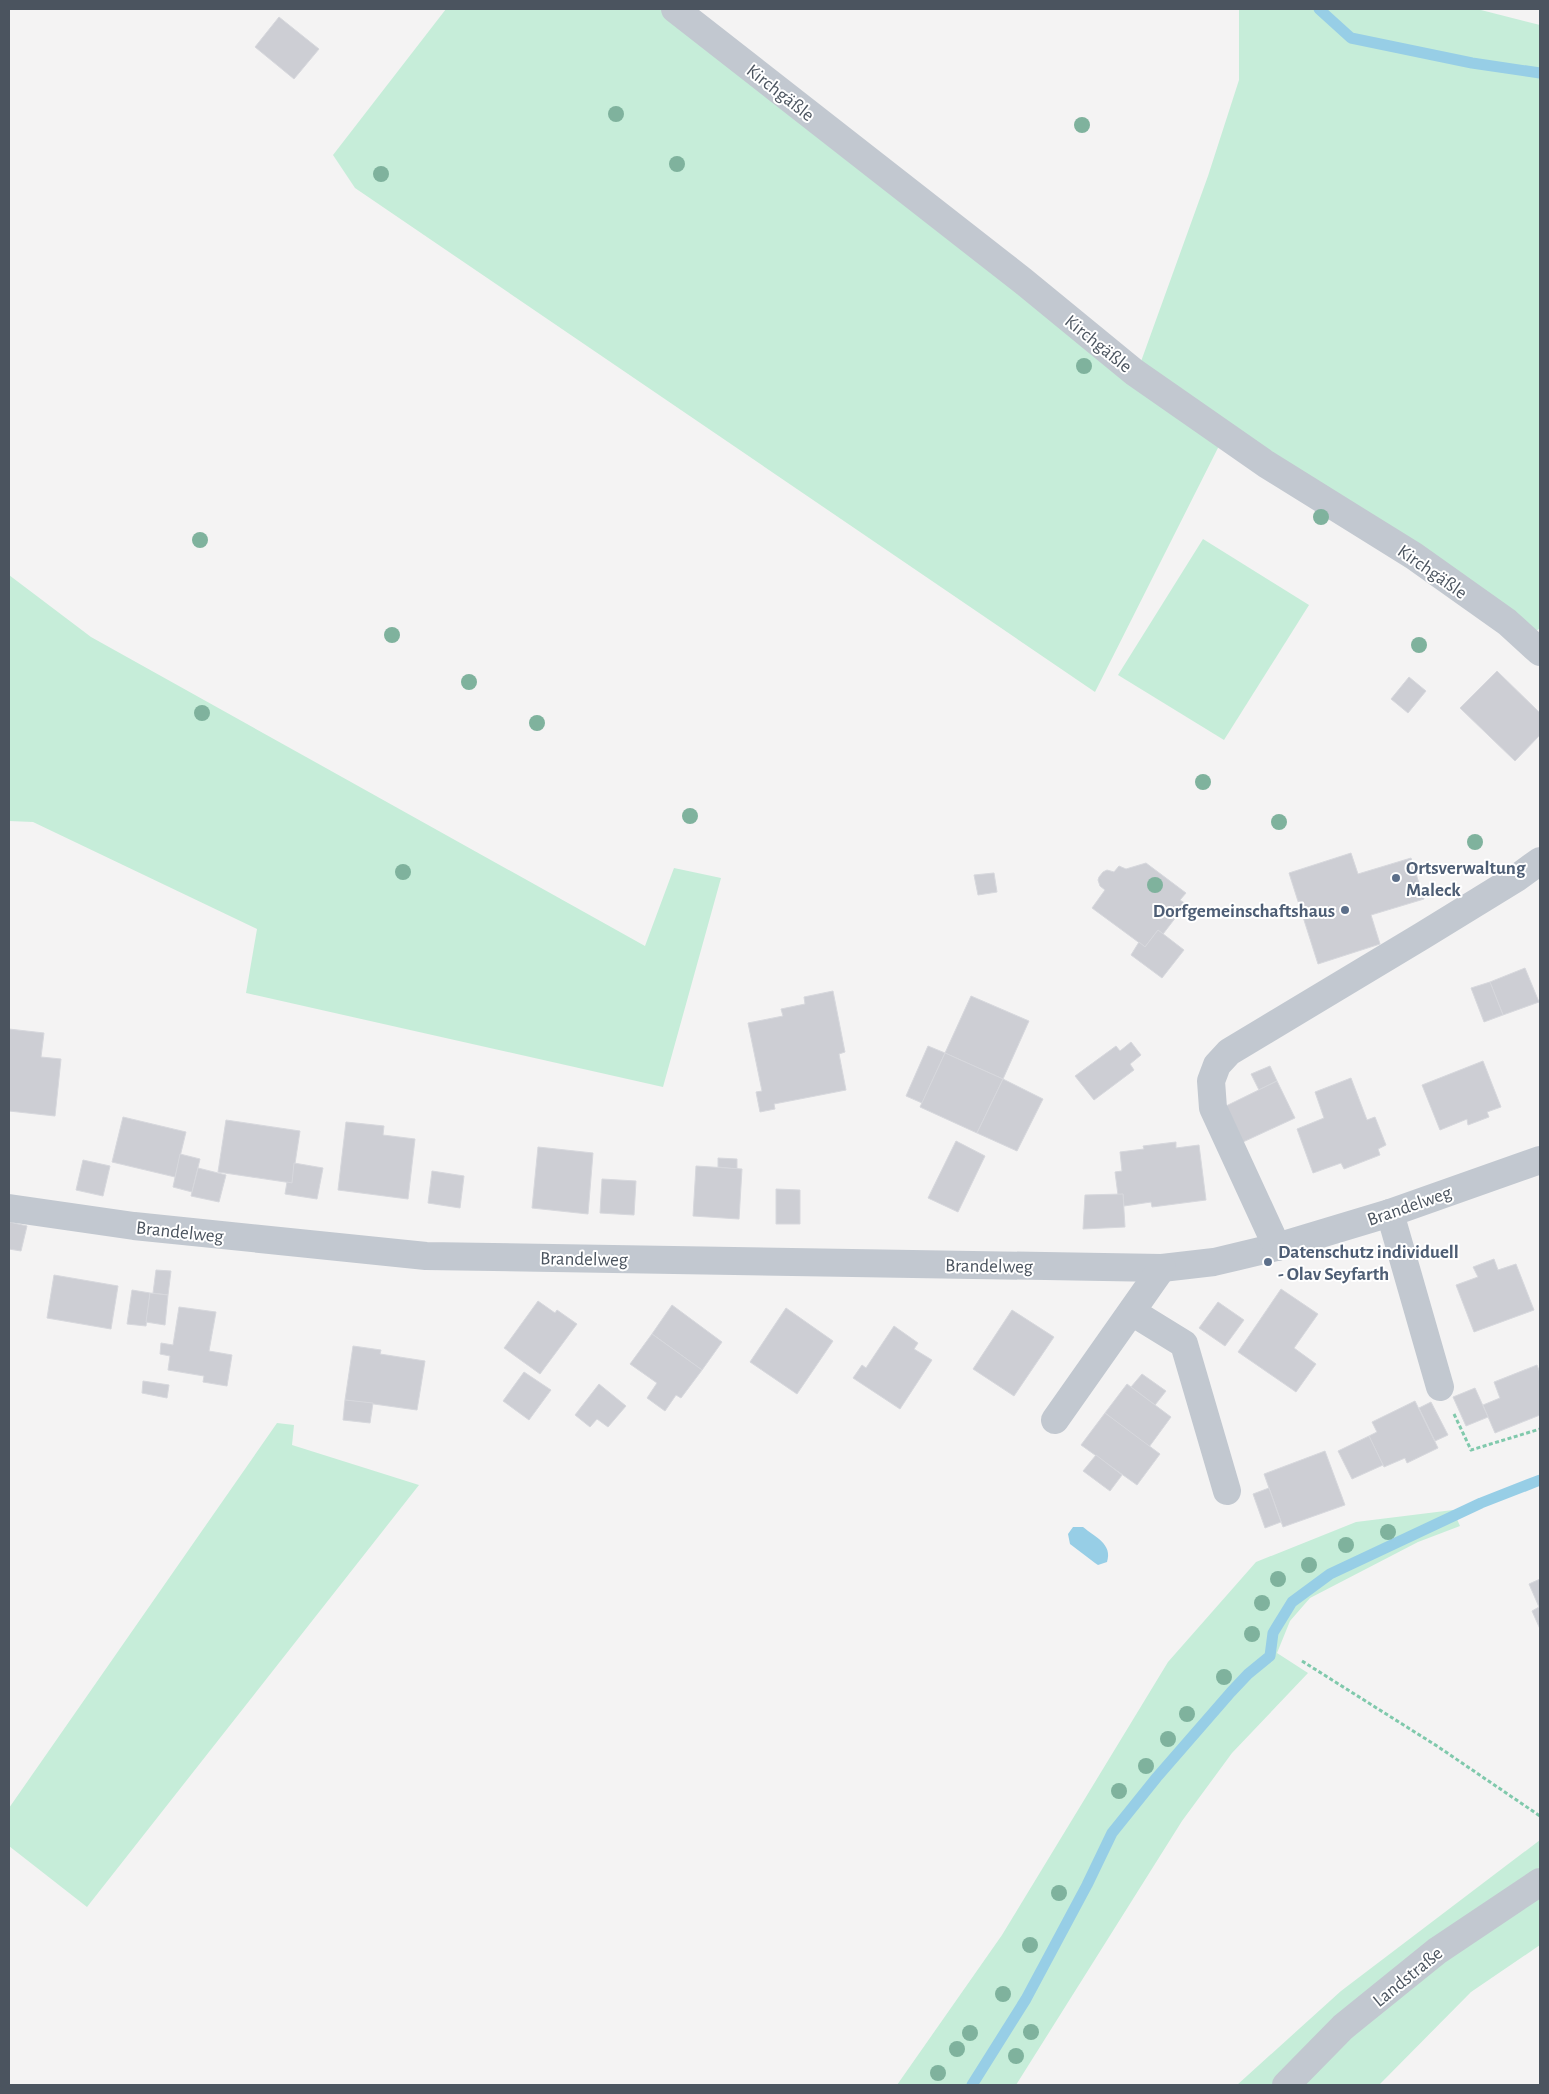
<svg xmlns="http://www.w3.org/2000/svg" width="1549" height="2094" font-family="'Alegreya Sans',sans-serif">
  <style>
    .green { fill: #c6edd9 }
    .water { fill: #97cee6 }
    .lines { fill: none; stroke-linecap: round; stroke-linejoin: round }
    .stream { stroke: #97cee6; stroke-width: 11 }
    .building { fill: #cdced4; stroke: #d7d8dd }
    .path { stroke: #80c9ac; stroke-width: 3; stroke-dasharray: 4 2.5; stroke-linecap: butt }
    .minor { stroke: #c2c8d0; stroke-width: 28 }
    .tree { fill: #7fb29d }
    .service-dot { fill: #5c6f8a; stroke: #fff; stroke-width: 2 }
    .labels { text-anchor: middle; stroke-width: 4; stroke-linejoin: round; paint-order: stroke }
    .street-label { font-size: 19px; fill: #4b545f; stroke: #fff }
    .service-label { font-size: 19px; font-weight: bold; fill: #4e5e75; stroke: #fff; text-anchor: start }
  </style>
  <rect width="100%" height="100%" fill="#f4f3f3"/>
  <g class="green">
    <path d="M446,9H683L1139,367L1208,176L1239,80V9H1477L1540,25V628L1534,633L1227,430L1095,692L355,188L333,155Z"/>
    <path d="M1203,539L1309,605L1224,740L1118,675Z"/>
    <path d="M9,575L91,637L645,946L674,868L721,878L663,1087L246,993L257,929L33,822L9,821Z"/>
    <path d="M277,1423L294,1425L292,1445L419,1485L87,1907L9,1846V1808Z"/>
    <path d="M1453,1510L1460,1526L1418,1542L1310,1598L1290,1621L1277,1653L1308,1673L1232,1753L1182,1821L1016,2085H897L1002,1935L1168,1662L1256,1562L1356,1522Z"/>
    <path d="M1540,1840V1945L1471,1992L1379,2085H1237L1341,1991Z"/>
  </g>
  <path class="water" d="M1073,1527H1083C1095,1537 1113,1544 1107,1562L1098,1565L1095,1563L1070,1544L1068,1534Z"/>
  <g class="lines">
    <g class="stream">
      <path d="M1319,9L1351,38L1472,63L1540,73"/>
      <path d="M972,2085L1026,1999L1087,1885L1112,1833L1157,1777L1231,1692L1248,1674L1270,1656L1273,1633L1292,1602L1330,1574L1481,1503L1540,1480"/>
    </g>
  </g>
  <g class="building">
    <path d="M279,17L319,49L294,79L255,47Z"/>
    <path d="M1497,671L1540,713V735L1515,761L1460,708Z"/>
    <path d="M1409,677L1426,691L1408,713L1391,699Z"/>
    <path d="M1351,853L1358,874L1411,858L1424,899L1371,915L1380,944L1318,964L1289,873Z"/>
    <path d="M1146,863L1186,893L1180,900L1186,904L1163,934L1158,930L1145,947L1092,908L1105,890L1100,886L1098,880L1099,877L1103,872L1107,870L1114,872L1119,866L1126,869Z"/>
    <path d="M994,873L997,892L978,895L974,875Z"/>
    <path d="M1158,930L1184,950L1162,978L1131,955L1139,942L1145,947Z"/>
    <path d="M1525,968L1539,1002L1503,1015L1490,982Z"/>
    <path d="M1490,982L1503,1015L1484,1022L1471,988Z"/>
    <path d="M833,991L845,1052L839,1054L846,1090L774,1104L775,1109L760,1112L756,1092L762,1091L748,1023L783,1016L781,1009L805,1004L804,997Z"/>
    <path d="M971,996L1029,1021L1003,1079L945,1053Z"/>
    <path d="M9,1029L44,1033L41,1057L61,1059L55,1116L9,1111Z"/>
    <path d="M1131,1042L1141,1055L1130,1064L1134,1070L1094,1100L1075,1076L1116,1046L1120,1051Z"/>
    <path d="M928,1046L945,1053L922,1103L906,1096Z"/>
    <path d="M945,1053L1003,1079L977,1133L920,1107Z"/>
    <path d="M1483,1061L1501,1107L1487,1112L1489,1117L1468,1125L1467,1119L1440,1130L1422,1085Z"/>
    <path d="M1270,1066L1277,1081L1259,1090L1251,1074Z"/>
    <path d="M1351,1078L1367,1120L1375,1117L1386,1145L1378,1149L1380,1155L1344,1169L1341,1163L1313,1173L1297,1129L1324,1118L1315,1092Z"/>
    <path d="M1003,1079L1043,1099L1017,1151L977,1133Z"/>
    <path d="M1277,1081L1295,1118L1243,1142L1226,1106Z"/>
    <path d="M123,1117L186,1132L175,1177L112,1162Z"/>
    <path d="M226,1120L300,1131L292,1183L218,1172Z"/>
    <path d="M346,1122L384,1126L383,1135L415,1139L408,1199L338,1190Z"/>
    <path d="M956,1141L985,1156L958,1212L928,1198Z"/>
    <path d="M1176,1142V1148L1199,1145L1206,1200L1152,1207L1151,1202L1124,1206L1123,1194L1118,1195L1115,1172L1122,1171L1120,1152L1144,1149L1143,1146Z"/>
    <path d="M538,1147L593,1153L588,1214L532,1208Z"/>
    <path d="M180,1154L200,1159L192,1192L173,1187Z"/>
    <path d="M718,1158L737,1159V1169L718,1167Z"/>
    <path d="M83,1160L110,1166L103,1196L76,1190Z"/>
    <path d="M294,1163L323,1168L317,1199L285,1194L287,1182L292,1183Z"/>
    <path d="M696,1166L742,1169L739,1219L693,1216Z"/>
    <path d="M198,1168L226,1175L219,1202L191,1196Z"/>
    <path d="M432,1171L464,1176L460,1208L428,1203Z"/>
    <path d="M602,1179L636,1181L634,1215L600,1213Z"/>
    <path d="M776,1189L800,1190V1224H776Z"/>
    <path d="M1123,1194L1125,1227L1083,1229L1085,1195Z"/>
    <path d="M9,1222L27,1226L21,1251L9,1249Z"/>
    <path d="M1494,1259L1498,1270L1516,1264L1534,1310L1474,1332L1456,1285L1478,1277L1473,1267Z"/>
    <path d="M156,1270L171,1271L168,1295L153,1293Z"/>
    <path d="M54,1275L118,1286L111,1329L47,1318Z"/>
    <path d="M1281,1289L1318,1314L1294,1348L1316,1364L1296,1392L1238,1352Z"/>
    <path d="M132,1290L150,1293L146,1326L127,1324Z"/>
    <path d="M150,1293L168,1295L165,1325L146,1322Z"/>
    <path d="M538,1301L555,1313L557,1310L577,1324L540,1374L504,1348Z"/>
    <path d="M1218,1302L1244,1320L1225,1346L1199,1328Z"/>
    <path d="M672,1305L722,1342L702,1370L652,1334Z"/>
    <path d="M179,1307L216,1312L209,1351L232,1355L227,1386L203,1382L204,1376L168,1370L170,1356L160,1354L161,1343L173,1345Z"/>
    <path d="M786,1308L833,1341L797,1394L750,1362Z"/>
    <path d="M1012,1310L1054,1337L1014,1396L973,1369Z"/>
    <path d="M894,1326L918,1343L914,1349L932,1360L900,1409L853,1378L862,1365L866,1368Z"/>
    <path d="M652,1334L702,1370L681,1398L676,1395L665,1411L647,1398L657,1383L630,1364Z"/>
    <path d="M353,1346L381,1350L380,1354L425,1361L417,1410L345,1400Z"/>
    <path d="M1537,1365L1540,1373V1415L1495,1433L1483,1405L1500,1398L1494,1382Z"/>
    <path d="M524,1372L551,1390L529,1420L503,1401Z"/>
    <path d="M1142,1374L1166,1391L1155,1405L1131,1387Z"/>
    <path d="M143,1381L169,1385L167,1398L142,1393Z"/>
    <path d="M599,1384L626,1406L608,1427L597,1419L590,1427L575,1415Z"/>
    <path d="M1127,1384L1171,1417L1149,1447L1105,1413Z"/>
    <path d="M1475,1388L1488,1417L1466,1426L1453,1397Z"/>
    <path d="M345,1400L373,1403L370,1423L343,1420Z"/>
    <path d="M1415,1401L1438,1448L1407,1463L1405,1458L1384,1467L1369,1436L1377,1432L1372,1422Z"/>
    <path d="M1431,1402L1448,1435L1435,1441L1419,1408Z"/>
    <path d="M1105,1413L1160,1454L1137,1485L1081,1445Z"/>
    <path d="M1369,1436L1383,1465L1352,1479L1338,1451Z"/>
    <path d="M1325,1451L1345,1505L1283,1527L1264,1474Z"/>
    <path d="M1096,1455L1122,1475L1110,1491L1083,1471Z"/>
    <path d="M1269,1488L1281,1522L1265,1528L1253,1494Z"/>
    <path d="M1540,1579V1629L1532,1611L1539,1607L1529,1584Z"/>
  </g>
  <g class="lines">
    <g class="path">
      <path d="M1454,1414L1471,1450L1540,1429"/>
      <path d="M1302,1661L1437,1746L1540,1816"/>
    </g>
    <g class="minor">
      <path d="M675,9L1023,281L1134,372L1266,464L1414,556L1507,622L1540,652"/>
      <path d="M9,1208L134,1226L426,1256L1162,1268L1214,1262L1277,1247L1390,1213L1540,1160"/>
      <path d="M1390,1213L1440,1387"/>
      <path d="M1277,1247L1213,1108L1211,1081L1217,1065L1229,1052L1422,936L1518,877L1540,861"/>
      <path d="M1132,1312L1184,1344L1227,1491"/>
      <path d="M1055,1420L1162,1268"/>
      <path d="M1286,2085L1343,2027L1437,1951L1540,1882"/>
    </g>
  </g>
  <g class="tree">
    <circle cx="616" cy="114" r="8"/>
    <circle cx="1082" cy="125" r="8"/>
    <circle cx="677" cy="164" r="8"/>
    <circle cx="381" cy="174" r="8"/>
    <circle cx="1084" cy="366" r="8"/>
    <circle cx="1321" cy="517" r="8"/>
    <circle cx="200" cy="540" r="8"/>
    <circle cx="392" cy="635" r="8"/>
    <circle cx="1419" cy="645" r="8"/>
    <circle cx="469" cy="682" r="8"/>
    <circle cx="202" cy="713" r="8"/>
    <circle cx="537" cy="723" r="8"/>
    <circle cx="1203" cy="782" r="8"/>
    <circle cx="690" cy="816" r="8"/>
    <circle cx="1279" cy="822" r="8"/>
    <circle cx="1475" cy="842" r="8"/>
    <circle cx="403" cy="872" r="8"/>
    <circle cx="1155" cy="885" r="8"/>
    <circle cx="1388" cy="1532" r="8"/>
    <circle cx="1346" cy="1545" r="8"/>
    <circle cx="1309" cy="1565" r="8"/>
    <circle cx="1278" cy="1579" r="8"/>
    <circle cx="1262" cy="1603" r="8"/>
    <circle cx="1252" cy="1634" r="8"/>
    <circle cx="1224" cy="1677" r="8"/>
    <circle cx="1187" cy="1714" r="8"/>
    <circle cx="1168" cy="1739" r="8"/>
    <circle cx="1146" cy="1766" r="8"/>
    <circle cx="1119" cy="1791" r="8"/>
    <circle cx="1059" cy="1893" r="8"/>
    <circle cx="1030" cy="1945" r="8"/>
    <circle cx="1003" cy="1994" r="8"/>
    <circle cx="1031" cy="2032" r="8"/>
    <circle cx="970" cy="2033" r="8"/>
    <circle cx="957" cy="2049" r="8"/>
    <circle cx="1016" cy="2056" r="8"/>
    <circle cx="938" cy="2073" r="8"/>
  </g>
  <g class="service-dot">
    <circle cx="1396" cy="878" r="5"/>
    <circle cx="1345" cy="910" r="5"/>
    <circle cx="1268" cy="1262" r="5"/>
  </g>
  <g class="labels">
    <g class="street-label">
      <text transform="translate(781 92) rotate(38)" y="7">Kirchgäßle</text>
      <text transform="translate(1099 343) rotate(39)" y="7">Kirchgäßle</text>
      <text transform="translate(1433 571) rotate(35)" y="7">Kirchgäßle</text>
      <text transform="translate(1409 1205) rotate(-19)" y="7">Brandelweg</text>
      <text transform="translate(180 1231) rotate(6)" y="7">Brandelweg</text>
      <text transform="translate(584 1258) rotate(1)" y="7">Brandelweg</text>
      <text transform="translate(989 1265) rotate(1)" y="7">Brandelweg</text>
      <text transform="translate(1407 1976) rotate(-39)" y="7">Landstraße</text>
    </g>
    <g class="service-label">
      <text x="1406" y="874">Ortsverwaltung<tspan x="1406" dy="22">Maleck</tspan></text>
      <text x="1335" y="917" text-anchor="end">Dorfgemeinschaftshaus</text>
      <text x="1278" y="1258">Datenschutz individuell<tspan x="1278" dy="22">- Olav Seyfarth</tspan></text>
    </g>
  </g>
  <rect width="1549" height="2094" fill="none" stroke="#4b545f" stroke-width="20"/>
</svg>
